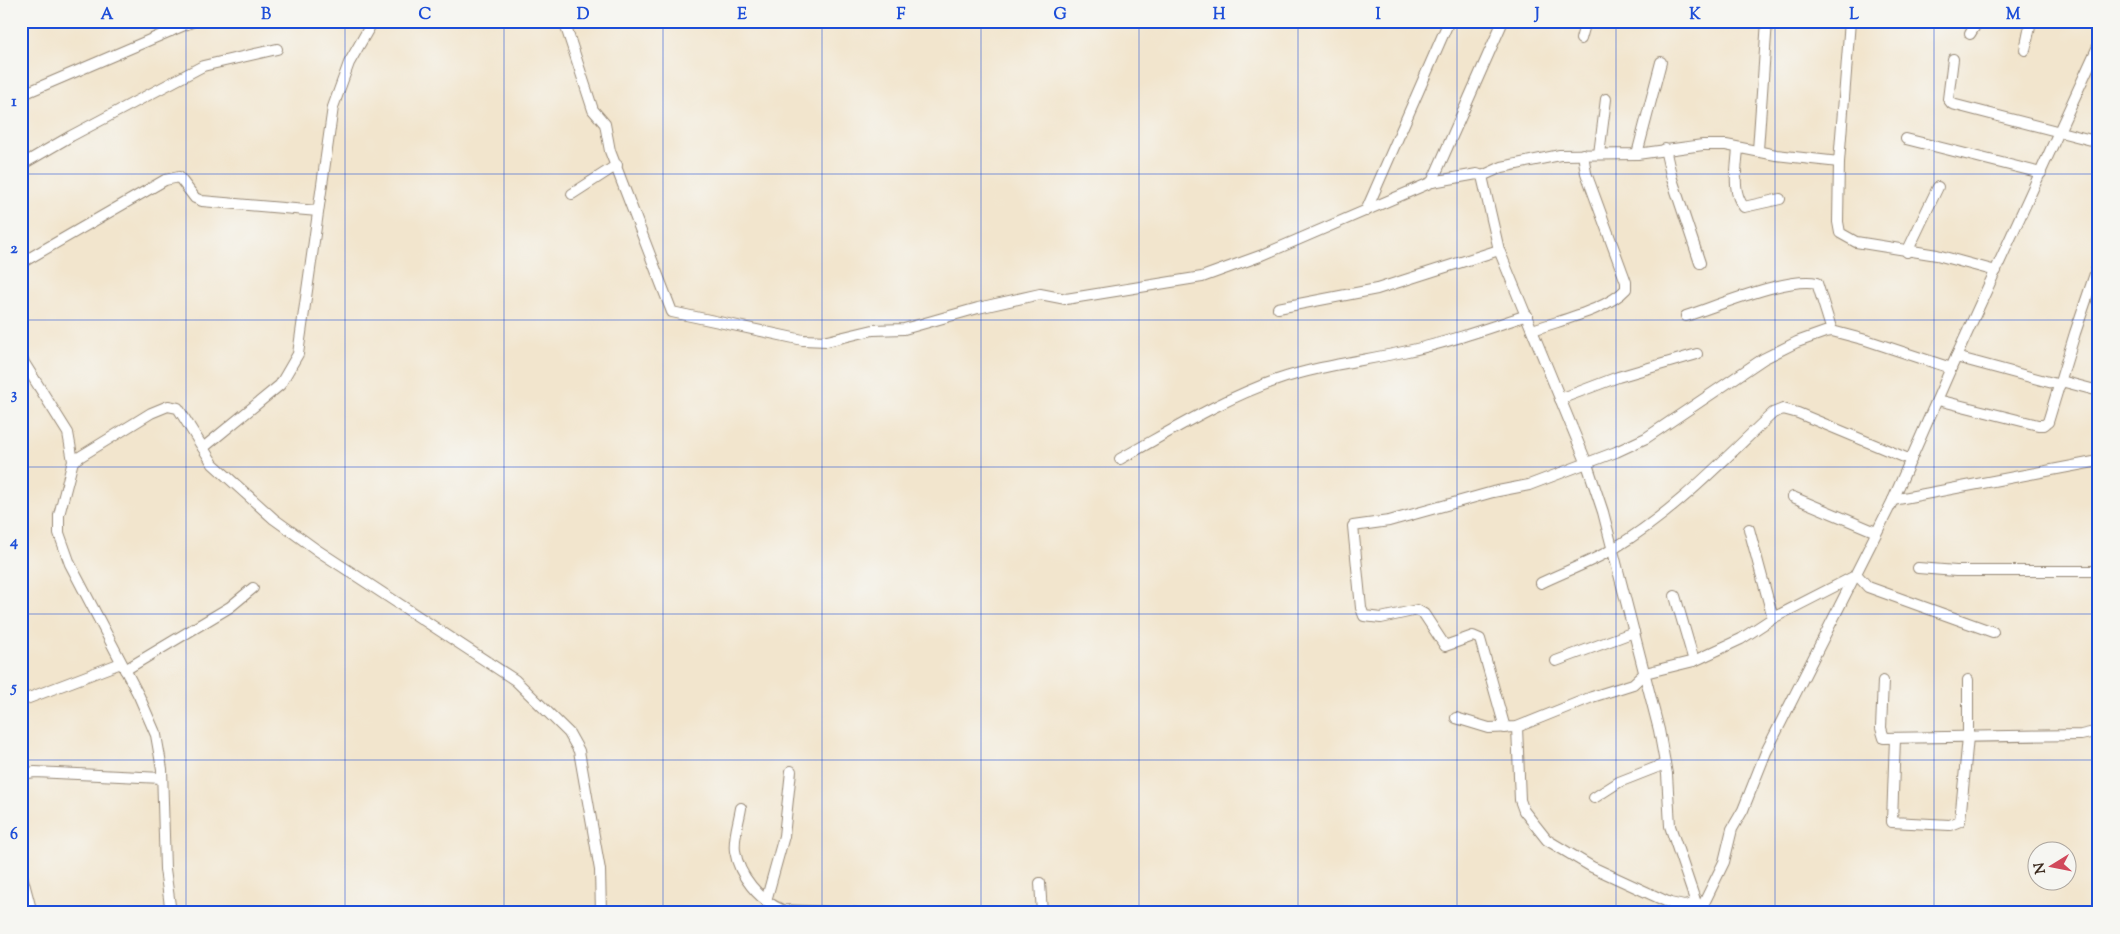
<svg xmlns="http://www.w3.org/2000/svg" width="2120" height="934" font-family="'Sorts Mill Goudy',serif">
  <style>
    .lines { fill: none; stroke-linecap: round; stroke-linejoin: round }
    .street-casing { stroke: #968876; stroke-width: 12 }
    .street { stroke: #fff; stroke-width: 10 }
    .grid { fill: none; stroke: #1d4ed8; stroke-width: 1; stroke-opacity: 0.55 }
    .neatline { fill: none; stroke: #1d4ed8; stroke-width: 2 }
    .grid-label { font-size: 16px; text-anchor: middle; font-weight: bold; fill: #1d4ed8 }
  </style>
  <rect width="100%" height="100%" fill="#f6f6f2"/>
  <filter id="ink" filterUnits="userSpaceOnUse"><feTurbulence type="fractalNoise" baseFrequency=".02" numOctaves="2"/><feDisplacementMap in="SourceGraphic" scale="10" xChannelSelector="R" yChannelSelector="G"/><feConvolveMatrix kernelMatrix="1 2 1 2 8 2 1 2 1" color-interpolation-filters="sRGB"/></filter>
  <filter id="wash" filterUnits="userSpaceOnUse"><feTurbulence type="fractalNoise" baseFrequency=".0096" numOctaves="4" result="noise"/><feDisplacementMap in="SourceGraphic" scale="20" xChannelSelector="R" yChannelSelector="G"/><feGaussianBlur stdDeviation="1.12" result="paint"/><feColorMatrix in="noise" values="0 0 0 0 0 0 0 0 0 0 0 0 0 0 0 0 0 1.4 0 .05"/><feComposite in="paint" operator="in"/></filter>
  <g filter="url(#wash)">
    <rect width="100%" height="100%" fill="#f2e5cd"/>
  </g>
  <g filter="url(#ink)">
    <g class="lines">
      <defs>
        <g id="street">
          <path d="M166,21L171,31"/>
          <path d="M564,21L593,110L605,124L610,151L672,312L803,340L827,341L873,330L904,329L978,308L1040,294L1066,299L1202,277L1260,256L1432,182L1477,174L1482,176L1499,250L1587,464L1603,512L1659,730L1667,774L1670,826L1696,903V913"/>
          <path d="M1850,21L1839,162L1838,222L1840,233L1856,242L1937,255L1996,271"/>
          <path d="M1970,34L1978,21"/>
          <path d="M1581,39L1586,21"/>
          <path d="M2025,50L2031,21"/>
          <path d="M1953,59L1948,99L1952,104L2099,142"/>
          <path d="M21,95L194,21"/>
          <path d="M1906,139L2041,173"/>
          <path d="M1738,148C1737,166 1731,192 1744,207L1780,199"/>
          <path d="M1665,149L1672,179L1700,263"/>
          <path d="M1758,150L1767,21"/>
          <path d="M1599,154L1606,99"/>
          <path d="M1637,154L1661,62"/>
          <path d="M21,165L71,136L203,66L277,49"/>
          <path d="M1482,176L1502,167L1560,155L1637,154L1703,145H1726L1776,155L1839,162"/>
          <path d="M1432,182L1503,21"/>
          <path d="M572,194L617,165"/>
          <path d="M1366,211L1449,21"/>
          <path d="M1907,252L1938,187"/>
          <path d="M21,263L165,180L179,177L195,198L202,201L318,211"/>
          <path d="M1278,308L1377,289L1499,250"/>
          <path d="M1686,316C1717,306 1788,276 1817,283L1832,331"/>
          <path d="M1533,330C1560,320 1607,310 1626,289V282L1586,173L1583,154"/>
          <path d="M1956,357L2060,385"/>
          <path d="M21,358L68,433L73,461L59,515V533L70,564L139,696L156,735L162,769L165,869L171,913"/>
          <path d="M2061,381L2099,391"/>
          <path d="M1560,399L1618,377L1697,354"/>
          <path d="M1938,400L2038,425H2044L2048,422L2075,333L2099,262"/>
          <path d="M203,448L280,385L298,354L333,107L349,63L373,21"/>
          <path d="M1120,459C1171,431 1222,399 1277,380C1318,366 1361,361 1403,352C1446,343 1486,329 1527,315"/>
          <path d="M73,461L151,413L168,406L178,408L213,464L274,519L317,550L515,680L569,733L579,751L600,870L601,913"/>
          <path d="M1793,497L1876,532"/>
          <path d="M1893,500L2099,461"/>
          <path d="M1749,529L1773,618"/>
          <path d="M1918,568L1956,571H2099"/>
          <path d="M1857,575L1868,587L1993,632"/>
          <path d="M1541,583C1564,572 1591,562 1613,549C1676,511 1721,462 1773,413L1783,409L1798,413L1911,460"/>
          <path d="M1675,596L1694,661"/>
          <path d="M1556,661L1634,632"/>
          <path d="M125,670L230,607L253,588"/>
          <path d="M1883,681L1881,728L1884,738L2081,735L2099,731"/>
          <path d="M21,701L121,663"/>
          <path d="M1456,718L1489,728L1517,727L1592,697L1633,684L1645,673L1694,661L1741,639L1773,618L1857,575"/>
          <path d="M1517,727L1520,800L1524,811L1547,840L1592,867L1670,903L1684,906L1696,903"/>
          <path d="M1505,728L1480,639L1473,636L1445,646L1424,614L1417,610L1381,618L1364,616L1361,608L1353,526L1389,521L1493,492L1529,485L1616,452L1646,438L1763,359L1797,342L1825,332L1832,331L1866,340L1951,368"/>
          <path d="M1895,738L1892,822L1950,825L1960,821L1968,737V680"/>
          <path d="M21,774L35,772L162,778"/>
          <path d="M1594,798L1619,782L1665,764"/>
          <path d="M741,808C739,821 733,838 735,851C739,876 759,900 782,910L859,913"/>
          <path d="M21,872L32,913"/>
          <path d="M1040,883L1042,913"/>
          <path d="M766,901L784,836L791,771"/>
          <path d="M1697,913L1704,903L1724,862L1732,829L1743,810L1766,752L1893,500L1951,368L2099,44"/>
        </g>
      </defs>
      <use href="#street" class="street-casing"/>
      <use href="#street" class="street"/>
    </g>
  </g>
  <path class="grid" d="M186,21V913M345,21V913M504,21V913M663,21V913M822,21V913M981,21V913M1139,21V913M1298,21V913M1457,21V913M1616,21V913M1775,21V913M1934,21V913M21,174H2099M21,320H2099M21,467H2099M21,614H2099M21,760H2099"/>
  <rect width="2120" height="934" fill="none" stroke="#f6f6f2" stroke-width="55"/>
  <g transform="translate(2052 866) rotate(260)"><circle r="24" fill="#f6f6f2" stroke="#aba49d"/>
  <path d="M0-4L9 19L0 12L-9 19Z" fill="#d1495b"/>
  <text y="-8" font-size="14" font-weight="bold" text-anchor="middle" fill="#3b2a1e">N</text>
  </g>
  <rect x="28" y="28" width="2064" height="878" class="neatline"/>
  <g class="grid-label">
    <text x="107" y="19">A</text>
    <text x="266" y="19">B</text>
    <text x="425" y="19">C</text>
    <text x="583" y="19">D</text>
    <text x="742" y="19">E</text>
    <text x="901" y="19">F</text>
    <text x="1060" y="19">G</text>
    <text x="1219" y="19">H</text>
    <text x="1378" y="19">I</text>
    <text x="1537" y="19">J</text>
    <text x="1695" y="19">K</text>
    <text x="1854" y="19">L</text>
    <text x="2013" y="19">M</text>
    <text x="14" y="106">1</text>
    <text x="14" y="253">2</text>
    <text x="14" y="399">3</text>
    <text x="14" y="546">4</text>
    <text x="14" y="692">5</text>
    <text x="14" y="839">6</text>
  </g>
</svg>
